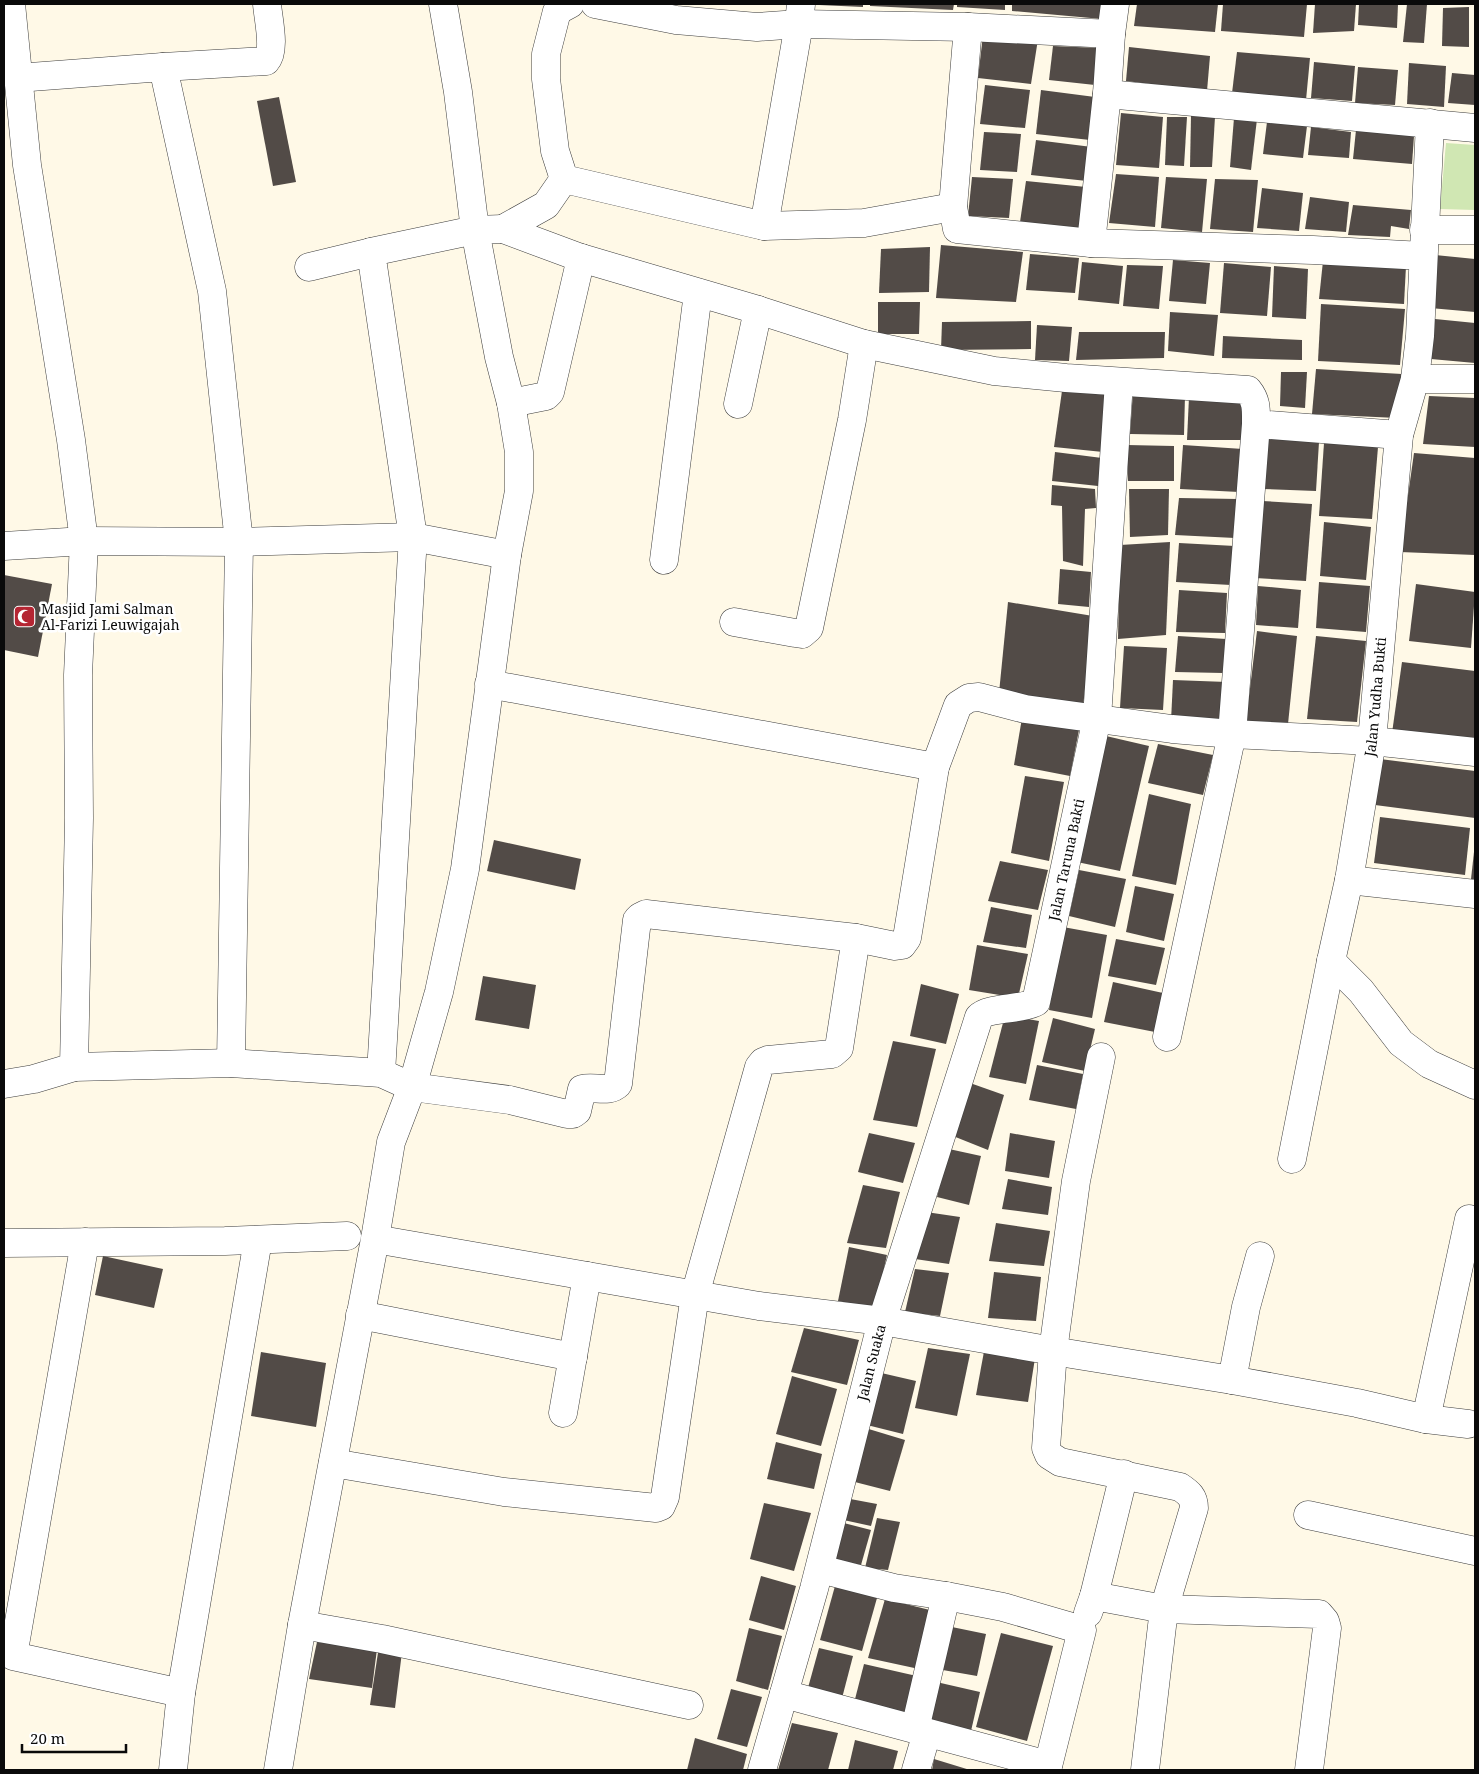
<svg xmlns="http://www.w3.org/2000/svg" width="1479" height="1774" font-family="'Noto Serif',serif">
  <style>
    .green { fill: #d0e7b3 }
    .building { fill: #524b47 }
    .lines { fill: none; stroke-linecap: round; stroke-linejoin: round }
    .street-casing { stroke: #3d3d3d; stroke-width: 29 }
    .street { stroke: #fff; stroke-width: 28 }
    .labels { text-anchor: middle; stroke-width: 5; stroke-linejoin: round; paint-order: stroke }
    .poi-label { font-size: 14px; fill: #0a0a0a; stroke: #fff; text-anchor: start }
    .street-label { font-size: 14px; fill: #0a0a0a; stroke: #fff }
  </style>
  <rect width="100%" height="100%" fill="#fff9e7"/>
  <path class="green" d="M1446,143L1475,145V210L1440,209Z"/>
  <g class="building">
    <path d="M819,4H863V7L819,5Z"/>
    <path d="M870,4H954L953,10L870,6Z"/>
    <path d="M957,4H1005V10L957,7Z"/>
    <path d="M1012,4H1104L1102,19L1012,11Z"/>
    <path d="M1137,4H1218L1215,32L1134,26Z"/>
    <path d="M1223,4H1307L1304,37L1221,31Z"/>
    <path d="M1315,4H1356L1354,31L1313,33Z"/>
    <path d="M1359,4H1398L1397,28L1358,25Z"/>
    <path d="M1407,4H1427L1424,43L1403,42Z"/>
    <path d="M1469,7V47L1442,46L1443,8Z"/>
    <path d="M983,35L1038,39L1031,84L978,78Z"/>
    <path d="M1053,46L1099,48L1095,85L1049,80Z"/>
    <path d="M1129,47L1210,56L1207,91L1126,81Z"/>
    <path d="M1237,52L1310,58L1306,100L1232,93Z"/>
    <path d="M1314,62L1355,66L1352,101L1311,98Z"/>
    <path d="M1409,63L1446,66L1444,107L1407,104Z"/>
    <path d="M1358,67L1398,70L1395,105L1355,103Z"/>
    <path d="M1452,73L1475,75V105L1448,103Z"/>
    <path d="M985,85L1030,90L1025,128L980,124Z"/>
    <path d="M1041,90L1095,97L1090,140L1036,134Z"/>
    <path d="M279,97L296,182L273,186L257,101Z"/>
    <path d="M1121,113L1163,117L1159,168L1116,165Z"/>
    <path d="M1191,116L1215,117L1212,167H1190Z"/>
    <path d="M1167,117H1187L1184,166L1165,165Z"/>
    <path d="M1234,118L1257,119L1251,170L1230,167Z"/>
    <path d="M1267,122L1307,126L1303,158L1263,154Z"/>
    <path d="M1311,127L1351,132L1349,158L1308,155Z"/>
    <path d="M1356,130L1414,136L1412,164L1353,159Z"/>
    <path d="M984,132L1021,134L1017,172L980,170Z"/>
    <path d="M1036,140L1092,147L1087,181L1031,175Z"/>
    <path d="M1116,174L1159,177L1155,227L1109,223Z"/>
    <path d="M972,177L1013,179L1009,218L968,216Z"/>
    <path d="M1166,177L1207,179L1202,232L1161,228Z"/>
    <path d="M1215,179L1258,180L1253,232L1210,229Z"/>
    <path d="M1026,181L1086,187L1078,230L1020,222Z"/>
    <path d="M1262,188L1303,193L1299,231L1257,228Z"/>
    <path d="M1310,197L1349,202L1346,232L1305,229Z"/>
    <path d="M1353,205L1411,210L1409,229L1391,226L1390,237L1348,235Z"/>
    <path d="M941,245L1023,252L1016,302L936,298Z"/>
    <path d="M930,247L929,292L879,293L881,249Z"/>
    <path d="M1030,254L1079,258L1075,293L1026,290Z"/>
    <path d="M1435,255L1475,259V312L1430,308Z"/>
    <path d="M1173,260L1210,263L1206,304L1169,301Z"/>
    <path d="M1323,261L1406,266L1404,304L1319,299Z"/>
    <path d="M1082,262L1123,266L1119,304L1078,300Z"/>
    <path d="M1224,263L1271,267L1267,316L1220,313Z"/>
    <path d="M1127,265L1163,266L1159,309L1123,306Z"/>
    <path d="M1274,266L1308,269L1306,319L1272,317Z"/>
    <path d="M878,302H920L919,334H878Z"/>
    <path d="M1321,304L1405,309L1400,365L1318,361Z"/>
    <path d="M1170,312L1218,315L1214,356L1168,351Z"/>
    <path d="M1435,319L1475,323V363L1431,359Z"/>
    <path d="M1031,321V349L941,350L942,322Z"/>
    <path d="M1037,325L1072,327L1069,361L1035,360Z"/>
    <path d="M1079,332H1165L1164,358L1076,360Z"/>
    <path d="M1223,336L1302,340V360L1222,358Z"/>
    <path d="M1316,369L1402,374L1397,418L1312,414Z"/>
    <path d="M1281,372H1307L1305,408L1280,406Z"/>
    <path d="M1062,391L1108,395L1103,452L1054,447Z"/>
    <path d="M1133,392L1185,395L1184,435L1130,434Z"/>
    <path d="M1429,396L1475,398V447L1423,444Z"/>
    <path d="M1189,397L1245,400L1243,440H1187Z"/>
    <path d="M1266,438L1319,442L1316,491L1263,489Z"/>
    <path d="M1324,443L1378,447L1372,519L1319,516Z"/>
    <path d="M1127,445L1174,446V481H1128Z"/>
    <path d="M1183,445L1243,449L1239,492L1180,489Z"/>
    <path d="M1055,452L1102,458L1098,486L1052,481Z"/>
    <path d="M1414,453L1475,458V555L1400,552Z"/>
    <path d="M1052,485L1095,489L1096,508L1085,509L1083,566L1063,561L1062,506L1051,505Z"/>
    <path d="M1129,489H1169L1168,535L1130,537Z"/>
    <path d="M1179,498L1238,499L1235,538L1175,535Z"/>
    <path d="M1262,501L1312,504L1306,581L1255,578Z"/>
    <path d="M1324,522L1371,527L1366,580L1320,576Z"/>
    <path d="M1170,542L1166,635L1118,639L1120,545Z"/>
    <path d="M1179,543L1235,546L1231,585L1176,582Z"/>
    <path d="M1060,569L1091,572L1089,607L1058,604Z"/>
    <path d="M4,575L52,584L38,657L4,650Z"/>
    <path d="M1319,582L1370,586L1366,632L1316,628Z"/>
    <path d="M1416,584L1475,592L1471,648L1409,641Z"/>
    <path d="M1258,586L1301,590L1298,628L1256,625Z"/>
    <path d="M1179,590L1227,593L1225,633L1176,632Z"/>
    <path d="M1008,602L1093,616L1083,707L999,693Z"/>
    <path d="M1257,631L1297,636L1288,724L1246,721Z"/>
    <path d="M1178,636L1226,639L1223,673L1175,672Z"/>
    <path d="M1316,636L1366,641L1357,722L1307,719Z"/>
    <path d="M1124,646L1167,648L1163,710L1120,708Z"/>
    <path d="M1402,662L1475,671V743L1392,733Z"/>
    <path d="M1173,680L1227,682L1223,724L1171,721Z"/>
    <path d="M1022,718L1079,730L1070,776L1014,765Z"/>
    <path d="M1106,736L1149,746L1120,871L1077,862Z"/>
    <path d="M1158,744L1213,755L1203,795L1148,783Z"/>
    <path d="M1380,759L1475,771V818L1375,805Z"/>
    <path d="M1025,776L1064,782L1049,861L1011,853Z"/>
    <path d="M1149,794L1191,804L1176,885L1132,876Z"/>
    <path d="M1380,817L1470,828L1465,875L1374,863Z"/>
    <path d="M494,840L581,859L575,890L487,871Z"/>
    <path d="M1474,852H1475V879H1471Z"/>
    <path d="M1000,861L1048,870L1038,910L988,901Z"/>
    <path d="M1079,870L1126,879L1115,927L1069,916Z"/>
    <path d="M1135,886L1174,894L1164,941L1126,932Z"/>
    <path d="M991,907L1032,915L1026,948L983,942Z"/>
    <path d="M1063,927L1107,935L1092,1018L1049,1010Z"/>
    <path d="M1116,939L1165,948L1156,985L1108,976Z"/>
    <path d="M977,945L1028,954L1018,998L969,990Z"/>
    <path d="M483,976L536,985L529,1029L475,1020Z"/>
    <path d="M1113,982L1163,993L1155,1032L1104,1022Z"/>
    <path d="M921,984L959,994L946,1044L910,1036Z"/>
    <path d="M1005,1015L1039,1021L1026,1084L989,1077Z"/>
    <path d="M1053,1018L1095,1029L1085,1071L1042,1062Z"/>
    <path d="M893,1041L936,1049L917,1127L873,1120Z"/>
    <path d="M1037,1065L1083,1074L1076,1109L1029,1100Z"/>
    <path d="M970,1083L1004,1095L988,1150L953,1136Z"/>
    <path d="M869,1133L915,1143L903,1183L858,1172Z"/>
    <path d="M1010,1133L1055,1141L1049,1178L1005,1171Z"/>
    <path d="M949,1149L981,1156L969,1205L937,1197Z"/>
    <path d="M1008,1179L1052,1187L1048,1215L1002,1209Z"/>
    <path d="M863,1185L900,1192L886,1248L847,1243Z"/>
    <path d="M926,1212L960,1217L949,1264L915,1259Z"/>
    <path d="M996,1223L1050,1231L1044,1266L989,1261Z"/>
    <path d="M849,1247L887,1255L875,1308L838,1301Z"/>
    <path d="M103,1256L163,1269L154,1308L95,1295Z"/>
    <path d="M915,1269L949,1273L940,1316L905,1312Z"/>
    <path d="M994,1272L1041,1277L1036,1321L988,1318Z"/>
    <path d="M804,1328L859,1340L847,1385L791,1372Z"/>
    <path d="M985,1346L1036,1352L1028,1402L976,1395Z"/>
    <path d="M928,1348L970,1354L957,1416L915,1408Z"/>
    <path d="M261,1352L326,1363L316,1427L251,1416Z"/>
    <path d="M877,1372L916,1381L903,1434L863,1424Z"/>
    <path d="M792,1376L837,1389L821,1446L776,1434Z"/>
    <path d="M862,1427L905,1440L890,1491L847,1480Z"/>
    <path d="M776,1442L822,1454L814,1489L767,1479Z"/>
    <path d="M845,1498L877,1504L871,1526L839,1519Z"/>
    <path d="M764,1503L811,1513L794,1571L750,1559Z"/>
    <path d="M877,1518L900,1522L888,1570L865,1568Z"/>
    <path d="M836,1521L871,1530L861,1565L826,1557Z"/>
    <path d="M761,1576L796,1586L784,1630L749,1620Z"/>
    <path d="M835,1586L877,1598L862,1651L820,1640Z"/>
    <path d="M885,1599L934,1611L919,1669L868,1658Z"/>
    <path d="M947,1626L986,1634L977,1676L937,1669Z"/>
    <path d="M749,1628L782,1636L768,1690L736,1681Z"/>
    <path d="M1001,1633L1053,1646L1027,1741L976,1727Z"/>
    <path d="M317,1642L377,1649L372,1688L309,1679Z"/>
    <path d="M379,1646L402,1652L395,1708L370,1705Z"/>
    <path d="M819,1648L853,1656L841,1702L806,1695Z"/>
    <path d="M864,1664L921,1677L909,1721L853,1707Z"/>
    <path d="M932,1681L980,1692L971,1731L923,1718Z"/>
    <path d="M731,1689L762,1697L747,1747L717,1739Z"/>
    <path d="M792,1723L838,1733L828,1770H778Z"/>
    <path d="M695,1738L747,1754L743,1770H687Z"/>
    <path d="M855,1740L898,1751L893,1770H848Z"/>
    <path d="M934,1759L970,1770H932Z"/>
  </g>
  <g class="lines">
    <defs>
      <g id="street">
        <path d="M570,4L557,11L546,54V79L555,151L564,179L764,226L864,223L953,207"/>
        <path d="M595,4L676,20L757,27L799,24L968,27L953,207L957,229L1091,243"/>
        <path d="M1115,4L1111,34L1107,94L1091,243L1313,250L1423,256"/>
        <path d="M968,27L1111,34"/>
        <path d="M163,67L266,61C276,50 268,18 267,4"/>
        <path d="M17,78L163,67L212,291L239,542L231,1063"/>
        <path d="M1107,94L1475,128"/>
        <path d="M564,179L546,205L503,229L581,258L758,310L864,344L852,420L809,628L802,634L795,633L734,622"/>
        <path d="M764,226L799,24L801,4"/>
        <path d="M1424,230H1475"/>
        <path d="M309,267L371,252"/>
        <path d="M864,344L994,371L1066,378L1248,390C1257,401 1256,410 1256,424L1399,435"/>
        <path d="M1415,379H1475"/>
        <path d="M511,403L546,396L550,392L581,258"/>
        <path d="M738,404L758,310"/>
        <path d="M4,546L84,541L239,542L413,537L507,555"/>
        <path d="M664,560L698,293"/>
        <path d="M489,684L935,767"/>
        <path d="M1349,880L1475,894"/>
        <path d="M1331,961L1361,991L1401,1043L1429,1064L1475,1085"/>
        <path d="M1167,1037L1232,734L1256,424"/>
        <path d="M1101,1057L1076,1181L1053,1351L1046,1448L1049,1455L1060,1462L1180,1487C1189,1493 1194,1497 1194,1508L1164,1609L1145,1770"/>
        <path d="M74,1067L231,1063L381,1073L412,1087L510,1100L567,1114H573L577,1111L582,1089C594,1086 609,1093 618,1084L637,920L640,917L646,914L856,938L895,946L902,945L907,938L935,767L958,705L969,698L979,697L1025,709L1172,729L1232,734L1372,741L1475,752"/>
        <path d="M381,1073L413,537L371,252L475,230L503,229"/>
        <path d="M4,1084L34,1079L74,1067L79,818L78,675L84,541L71,440L27,165L11,4"/>
        <path id="s1" d="M1292,1159L1331,961L1349,880L1372,741L1399,435L1415,379L1420,336L1430,123"/>
        <path d="M375,1239L759,1306L882,1321L1053,1351L1232,1380L1357,1403L1426,1419L1469,1219"/>
        <path d="M85,1242L13,1656L181,1693"/>
        <path d="M4,1243L225,1241L347,1236"/>
        <path d="M360,1315L573,1357"/>
        <path d="M1232,1380L1246,1307L1260,1256"/>
        <path d="M563,1413L587,1276"/>
        <path d="M1426,1419L1468,1424"/>
        <path d="M333,1463L504,1492L656,1508L661,1506L665,1497L695,1295L759,1067L763,1062L768,1060L832,1054L839,1048L856,938"/>
        <path d="M1308,1515L1475,1551"/>
        <path d="M820,1569L894,1588L946,1596L1003,1607L1082,1630L1047,1770"/>
        <path d="M1094,1596L1164,1609L1319,1614L1325,1621L1327,1628L1309,1770"/>
        <path d="M1088,1613L1094,1596L1124,1474"/>
        <path d="M302,1625L382,1639L689,1705"/>
        <path d="M784,1694L1048,1765"/>
        <path d="M915,1729L946,1596"/>
        <path d="M173,1770L181,1693L258,1240"/>
        <path d="M278,1770L302,1625L375,1239L391,1142L412,1087L439,992L465,869L507,555L519,491V452L511,403L499,357L475,230L458,92L443,4"/>
        <path id="s2" d="M762,1770L814,1589L882,1321L979,1017C988,1007 1022,1010 1036,1002L1097,718L1119,382"/>
        <path d="M916,1770L927,1733"/>
      </g>
    </defs>
    <use href="#street" class="street-casing"/>
    <use href="#street" class="street"/>
  </g>
  <defs>
    <symbol id="mosque-square" viewBox="-11 -11 22 22"><rect x="-9" y="-9" width="18" height="18" rx="4" fill="#b52633" stroke="#fff"/><path d="M3.5-4.9A6 6 0 1 0 3.5 4.9A5 5 0 1 1 3.5-4.9Z" fill="#fff"/></symbol>
  </defs>
  <g fill-rule="evenodd">
    <use href="#mosque-square" x="12" y="604" width="25" height="25"/>
  </g>
  <g class="labels">
    <g class="poi-label">
      <text x="41" y="614">Masjid Jami Salman<tspan x="41" dy="16">Al-Farizi Leuwigajah</tspan></text>
    </g>
    <g class="street-label">
      <text dy="5" stroke="none"><textPath href="#s1" startOffset="470">Jalan Yudha Bukti</textPath></text>
      <text dy="5" stroke="none"><textPath href="#s2" startOffset="989">Jalan Taruna Bakti</textPath></text>
      <text dy="5" stroke="none"><textPath href="#s2" startOffset="422">Jalan Suaka</textPath></text>
    </g>
  </g>
  <rect width="1479" height="1774" fill="none" stroke="#0a0a0a" stroke-width="10"/>
  <path d="M22 1744v8h104v-8" fill="none" stroke="#0a0a0a" stroke-width="2.5"/>
  <text x="30" y="1744" font-size="15" fill="#0a0a0a" stroke="#ffffff" stroke-width="4" paint-order="stroke">20 m</text>
</svg>
